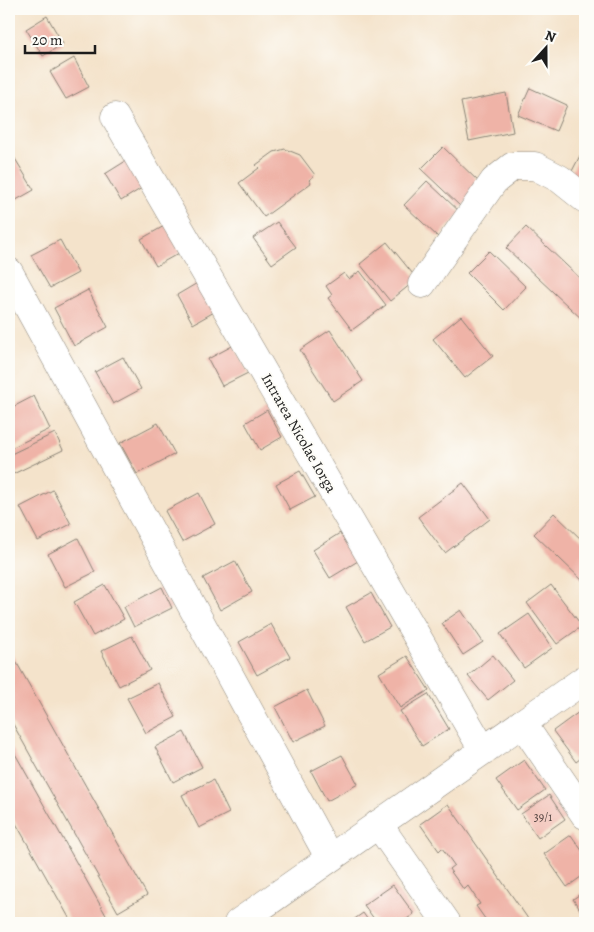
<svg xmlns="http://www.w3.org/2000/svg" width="594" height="932" font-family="Alegreya,serif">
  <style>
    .building { fill: #efb3a7 }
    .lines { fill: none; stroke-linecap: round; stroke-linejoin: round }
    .street-casing { stroke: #888074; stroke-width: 29 }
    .secondary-casing { stroke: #888074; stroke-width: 29 }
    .street { stroke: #fff; stroke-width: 28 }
    .secondary { stroke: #fff; stroke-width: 28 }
    .labels { text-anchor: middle; stroke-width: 4; stroke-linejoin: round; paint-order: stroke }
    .number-label { font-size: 12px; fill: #51423f }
    .street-label { font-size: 15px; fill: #1c1c1c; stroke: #fdfcf7 }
  </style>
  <rect width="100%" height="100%" fill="#fdfcf7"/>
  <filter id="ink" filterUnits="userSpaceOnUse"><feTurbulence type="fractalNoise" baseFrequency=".02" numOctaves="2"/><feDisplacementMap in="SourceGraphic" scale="10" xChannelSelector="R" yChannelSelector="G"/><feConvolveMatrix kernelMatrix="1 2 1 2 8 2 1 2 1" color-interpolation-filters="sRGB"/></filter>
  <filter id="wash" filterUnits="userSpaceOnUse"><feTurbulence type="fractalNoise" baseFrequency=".0096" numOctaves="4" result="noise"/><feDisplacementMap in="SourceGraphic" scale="20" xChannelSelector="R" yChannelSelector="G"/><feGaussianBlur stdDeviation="1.12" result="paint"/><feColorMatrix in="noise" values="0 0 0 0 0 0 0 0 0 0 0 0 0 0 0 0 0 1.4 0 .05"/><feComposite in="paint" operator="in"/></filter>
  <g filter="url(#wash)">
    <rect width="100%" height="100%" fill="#f4e3cb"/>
    <g id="blocks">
      <g class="building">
        <path d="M47,16L63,44L43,56L26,29Z"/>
        <path d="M74,58L89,87L66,99L50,72Z"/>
        <path d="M530,88L567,105L556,131L518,115Z"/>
        <path d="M506,93L513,132L469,141L461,102Z"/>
        <path d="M585,146V180L571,173Z"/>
        <path d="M443,147L482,185L461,207L421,169Z"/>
        <path d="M285,149L300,155L315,175L309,180L311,183L264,217L239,183L259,168L256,165L274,152Z"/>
        <path d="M14,157L34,190L9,204V160Z"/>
        <path d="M129,159L145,186L121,201L105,174Z"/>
        <path d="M427,181L461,213L438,237L404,205Z"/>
        <path d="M277,222L296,247L272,264L253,238Z"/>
        <path d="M166,225L181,252L156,266L141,239Z"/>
        <path d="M526,227L585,283V322L506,248Z"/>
        <path d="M60,240L78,273L50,288L31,255Z"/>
        <path d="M387,242L417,279L390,301L360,264Z"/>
        <path d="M489,251L526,287L504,310L467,273Z"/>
        <path d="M360,271L386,305L352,330L328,298L332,295L326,286L344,273L349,279Z"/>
        <path d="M199,282L216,311L193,324L177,295Z"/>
        <path d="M88,290L108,327L74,346L54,308Z"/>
        <path d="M461,316L493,356L465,378L433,339Z"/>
        <path d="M330,330L363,381L333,401L300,350Z"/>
        <path d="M234,345L248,373L222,386L208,359Z"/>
        <path d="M123,357L141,389L113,404L95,372Z"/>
        <path d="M34,396L50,429L9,449V409Z"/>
        <path d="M267,410L282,437L260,450L245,423Z"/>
        <path d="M158,423L175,454L137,474L120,443Z"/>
        <path d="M55,433L63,450L9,476V455Z"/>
        <path d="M300,471L315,497L290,510L276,484Z"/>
        <path d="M463,483L490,519L445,553L418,517Z"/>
        <path d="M53,490L71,524L38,541L20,507Z"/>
        <path d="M199,493L215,524L182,542L165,511Z"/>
        <path d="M554,513L585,543V583L534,534Z"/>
        <path d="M340,533L358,561L330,578L313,550Z"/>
        <path d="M78,538L95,572L65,587L48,554Z"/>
        <path d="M235,561L252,592L220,610L203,578Z"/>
        <path d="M105,585L124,619L93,636L74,602Z"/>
        <path d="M551,585L582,626L557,644L527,603Z"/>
        <path d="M162,587L172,608L134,627L124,607Z"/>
        <path d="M371,593L390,627L365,641L346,607Z"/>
        <path d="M461,610L483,642L463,655L442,623Z"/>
        <path d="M529,614L552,648L524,668L500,634Z"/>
        <path d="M271,624L290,657L257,675L239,642Z"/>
        <path d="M132,636L150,670L119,686L101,651Z"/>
        <path d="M9,649L147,895L118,912L9,717Z"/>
        <path d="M493,655L513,680L488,700L468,676Z"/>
        <path d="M407,656L429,690L400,708L379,673Z"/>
        <path d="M158,683L176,717L146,733L127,698Z"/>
        <path d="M307,690L325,726L293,742L275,707Z"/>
        <path d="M428,694L449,729L422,746L400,711Z"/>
        <path d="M583,709L585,712V755L576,762L553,731Z"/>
        <path d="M184,732L202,767L173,782L155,747Z"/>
        <path d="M9,743L107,917L96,923H72L9,811Z"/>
        <path d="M342,755L358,784L327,801L311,771Z"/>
        <path d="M524,760L545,790L517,810L496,780Z"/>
        <path d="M213,780L229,813L199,828L182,795Z"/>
        <path d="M549,795L565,819L538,838L521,814Z"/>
        <path d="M448,804L531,923H488L476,906L480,904L468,886L464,890L449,869L454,865L442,848L439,851L420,824Z"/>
        <path d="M571,835L585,855V874L567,887L544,854Z"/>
        <path d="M393,885L414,914L401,923H377L364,905Z"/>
        <path d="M585,891V917L573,899Z"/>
        <path d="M363,913L370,923H349Z"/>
      </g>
    </g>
  </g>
  <g filter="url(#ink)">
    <use href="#blocks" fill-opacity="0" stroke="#888074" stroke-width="1"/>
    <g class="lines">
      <defs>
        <g id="street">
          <path d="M115,117L483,750"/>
          <path d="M9,272L329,857"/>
          <path d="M422,284L494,181L513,166H535L560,179L585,199"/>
          <path d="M522,723L585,815"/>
          <path d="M378,824L447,923"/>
        </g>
        <path id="secondary" d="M238,923L585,679"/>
      </defs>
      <use href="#street" class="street-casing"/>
      <use href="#secondary" class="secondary-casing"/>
      <use href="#street" class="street"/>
      <use href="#secondary" class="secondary"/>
    </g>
  </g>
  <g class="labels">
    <g class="number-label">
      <text x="543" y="821">39/1</text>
    </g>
    <g class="street-label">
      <text transform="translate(299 433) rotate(60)" y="5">Intrarea Nicolae Iorga</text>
    </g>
  </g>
  <rect width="594" height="932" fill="none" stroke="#fdfcf7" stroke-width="30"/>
  <g transform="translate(546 48) rotate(21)" stroke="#fdfcf7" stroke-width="4" paint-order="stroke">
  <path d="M0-4L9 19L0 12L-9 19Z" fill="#1c1c1c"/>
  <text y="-8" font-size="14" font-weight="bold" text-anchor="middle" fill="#1c1c1c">N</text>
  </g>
  <path d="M25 45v8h70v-8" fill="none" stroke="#1c1c1c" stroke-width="2.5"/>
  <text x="32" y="45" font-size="15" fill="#1c1c1c" stroke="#fdfcf7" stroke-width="4" paint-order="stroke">20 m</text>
</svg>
